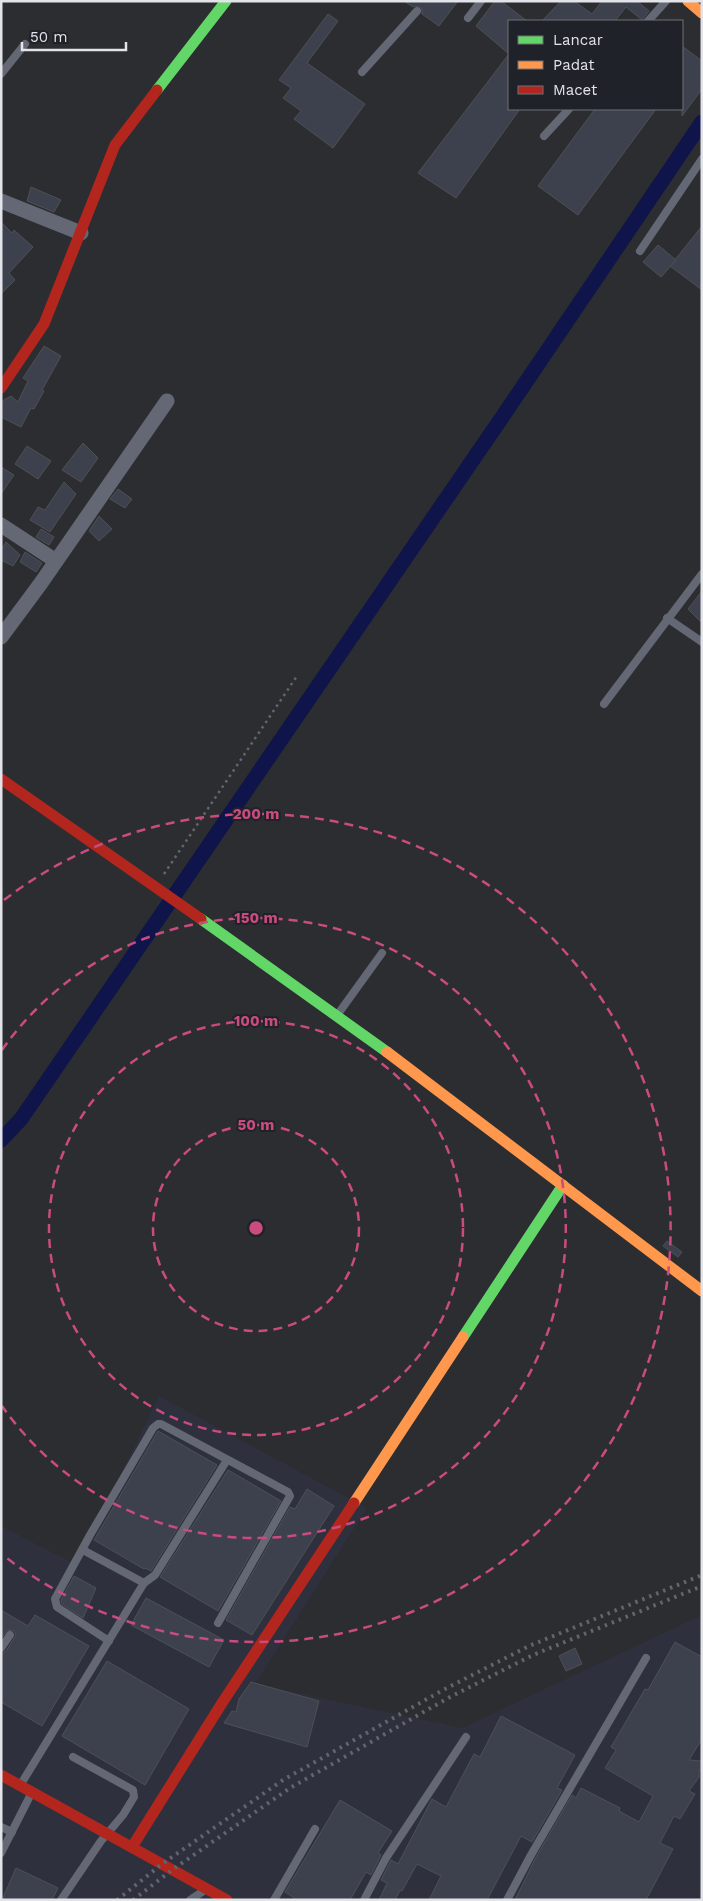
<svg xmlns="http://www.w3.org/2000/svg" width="703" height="1901" font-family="'Work Sans',sans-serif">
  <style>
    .built { fill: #2e313d }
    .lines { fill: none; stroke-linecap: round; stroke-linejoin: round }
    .canal { stroke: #0f154a; stroke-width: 15 }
    .building { fill: #3d414e; stroke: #4e5053 }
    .path { stroke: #63666f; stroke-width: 2.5; stroke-dasharray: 2.5 4; stroke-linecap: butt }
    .lane { stroke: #636874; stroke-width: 8 }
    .street { stroke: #636874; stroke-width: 15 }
    .fast { stroke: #63d668; stroke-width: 11 }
    .slow { stroke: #ff974d; stroke-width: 11 }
    .jam { stroke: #b3261e; stroke-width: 11 }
    .rail { stroke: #62656c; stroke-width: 4; stroke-dasharray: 2.5 5; stroke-linecap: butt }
    .ring { fill: none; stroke: #ca4b7e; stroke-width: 2.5; stroke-dasharray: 9 6 }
    .centre { fill: #ca4b7e; stroke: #202229; stroke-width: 2.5 }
    .ring-label { font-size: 15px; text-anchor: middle; font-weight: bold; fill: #ca4b7e; stroke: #202229; stroke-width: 4; stroke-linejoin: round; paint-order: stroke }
  </style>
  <rect width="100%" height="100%" fill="#2b2d31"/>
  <path class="built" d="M159,1396L367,1508L255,1684L462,1728L702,1615V1900H1V1526L77,1565Z"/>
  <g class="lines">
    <path class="canal" d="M1,1140L21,1119L507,410L702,122"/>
  </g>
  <g class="building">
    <path d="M404,1H458L439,26L422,14V10L420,7L416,6L413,7Z"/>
    <path d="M495,1H501L527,21H509V109H520L456,198L418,173L509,54L476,26Z"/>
    <path d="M561,1H574L592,14L602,1H637L649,11L642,20L626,7L615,21H542Z"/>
    <path d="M328,14L338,21L307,63L365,104L333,148L294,119L301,111L283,98L291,88L279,80Z"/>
    <path d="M682,46L702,61V89L682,116Z"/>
    <path d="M595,109H656L578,215L538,186Z"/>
    <path d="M31,187L61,200L54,212L27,201Z"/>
    <path d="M1,222L12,233L14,230L33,247L9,273L15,280L1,294Z"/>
    <path d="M702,226V290L670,266Z"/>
    <path d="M658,245L676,260L661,277L643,262Z"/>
    <path d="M44,346L61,356L42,390L44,391L34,409L31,408L21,427L1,417V405L4,400L11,396L18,402L28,381L23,378Z"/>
    <path d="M83,443L98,458L81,482L62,470Z"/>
    <path d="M27,446L51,461L38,479L15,464Z"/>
    <path d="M1,467L14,475L1,494Z"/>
    <path d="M64,482L76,494L50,532L30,520L38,507L45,510Z"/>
    <path d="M118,489L132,499L125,508L110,499Z"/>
    <path d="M99,516L112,529L99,541L89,531Z"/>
    <path d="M41,529L54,537L49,545L36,537Z"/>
    <path d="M6,542L20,555L13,566L1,560V550Z"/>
    <path d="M25,552L42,563L36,572L20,562Z"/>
    <path d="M702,591V623L688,609Z"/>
    <path d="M667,1241L682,1252L678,1257L663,1246Z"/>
    <path d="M158,1431L217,1465L151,1571L145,1568L144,1569L94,1540Z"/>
    <path d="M228,1470L281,1501L218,1611L160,1577Z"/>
    <path d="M307,1489L334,1506L252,1635L226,1620L290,1507L295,1509Z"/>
    <path d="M74,1576L96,1588L83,1618L62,1604L61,1600Z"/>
    <path d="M146,1598L224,1640L209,1667L131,1625Z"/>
    <path d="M1,1610L28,1626L35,1615L89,1646L42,1726L1,1702V1654L6,1651L16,1635L14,1631L8,1630L1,1638Z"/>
    <path d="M675,1642L702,1657V1739L689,1760L702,1761V1770H699V1777L689,1791L695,1794L680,1819L674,1816L660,1843L673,1849L646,1900H515L536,1857L572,1795L576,1798L581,1788L620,1808L619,1811L639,1822L653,1796L605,1768L616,1750L611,1747L645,1689L648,1690Z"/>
    <path d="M575,1648L582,1664L566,1671L559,1656Z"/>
    <path d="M107,1661L189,1709L145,1785L62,1736Z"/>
    <path d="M251,1682L319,1701L307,1747L224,1723L232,1711L236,1712L239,1699Z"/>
    <path d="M501,1716L575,1755L557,1788L562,1790L532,1842L521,1836L487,1900H429L441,1876L417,1864L402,1891L400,1890L395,1900H379L387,1883L381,1880L391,1860L398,1864L432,1799L446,1807L474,1754L480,1757Z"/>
    <path d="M340,1800L392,1831L378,1853L381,1855L371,1875L366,1872L350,1900H297L285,1892Z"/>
    <path d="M16,1868L58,1888L52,1900H2Z"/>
  </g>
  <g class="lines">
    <path class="path" d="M164,874L297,676"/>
    <g class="lane">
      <path d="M468,18L481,1"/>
      <path d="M648,21L666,1"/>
      <path d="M362,72L417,11"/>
      <path d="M1,74L25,44"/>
      <path d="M544,136L569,109"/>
      <path d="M640,251L702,159"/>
      <path d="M667,618L702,642"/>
      <path d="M604,704L702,574"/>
      <path d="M338,1014L382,953"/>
      <path d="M144,1583L155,1575L227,1460"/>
      <path d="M109,1641L57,1607L55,1599L90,1535L153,1428L158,1424H161L288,1492L290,1496L218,1623"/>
      <path d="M1,1648L10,1635"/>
      <path d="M21,1784L144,1583L83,1550"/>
      <path d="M1,1827L12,1832"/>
      <path d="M1,1853L31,1794"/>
      <path d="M61,1900L101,1841L123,1815L134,1797L133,1790L73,1757"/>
      <path d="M190,1900L205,1890"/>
      <path d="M274,1900L315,1829"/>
      <path d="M364,1900L386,1858L466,1737"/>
      <path d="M507,1900L531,1855L646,1658"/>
    </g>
    <g class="street">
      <path d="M1,201L81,233"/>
      <path d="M1,525L56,561"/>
      <path d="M1,637L41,583L167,401"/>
    </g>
    <g class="fast">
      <path d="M157,90L226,1"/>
      <path d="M201,919L387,1052"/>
      <path d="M463,1337L563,1185"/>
    </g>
    <g class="slow">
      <path d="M688,1L702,13"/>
      <path d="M387,1052L702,1291"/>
      <path d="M354,1503L463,1337"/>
    </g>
    <g class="jam">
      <path d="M1,388L44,324L115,145L157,90"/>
      <path d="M1,779L201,919"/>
      <path d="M1,1775L227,1900"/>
      <path d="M132,1847L222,1703L354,1503"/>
    </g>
    <g class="rail">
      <path d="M117,1900L162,1864L283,1780L443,1690L529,1646L702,1575"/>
      <path d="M133,1900L172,1870L290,1788L450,1697L533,1655L702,1586"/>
    </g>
  </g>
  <g class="ring">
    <circle cx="256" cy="1228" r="103"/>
    <circle cx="256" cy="1228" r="207"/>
    <path d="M2 1050A310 310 0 1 1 2 1406"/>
    <path d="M4 900A414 414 0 1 1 4 1556"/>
  </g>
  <circle cx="256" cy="1228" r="8" class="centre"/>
  <g class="ring-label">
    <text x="256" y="819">200 m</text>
    <text x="256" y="923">150 m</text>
    <text x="256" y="1026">100 m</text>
    <text x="256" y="1130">50 m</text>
  </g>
  <rect width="703" height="1901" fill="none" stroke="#e2e4e9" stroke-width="5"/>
  <rect x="508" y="20" width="175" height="90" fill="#202229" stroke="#6e7076"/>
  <rect x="518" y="36" width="25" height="8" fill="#63d668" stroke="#6e7076"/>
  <text x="553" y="45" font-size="15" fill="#e2e4e9">Lancar</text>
  <rect x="518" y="61" width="25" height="8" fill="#ff974d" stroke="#6e7076"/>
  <text x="553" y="70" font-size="15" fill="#e2e4e9">Padat</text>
  <rect x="518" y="86" width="25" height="8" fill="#b3261e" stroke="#6e7076"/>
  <text x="553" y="95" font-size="15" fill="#e2e4e9">Macet</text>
  <path d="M22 42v8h104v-8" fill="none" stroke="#e2e4e9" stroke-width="2.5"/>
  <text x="30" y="42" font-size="15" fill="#e2e4e9" stroke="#202229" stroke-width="4" paint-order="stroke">50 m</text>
</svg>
